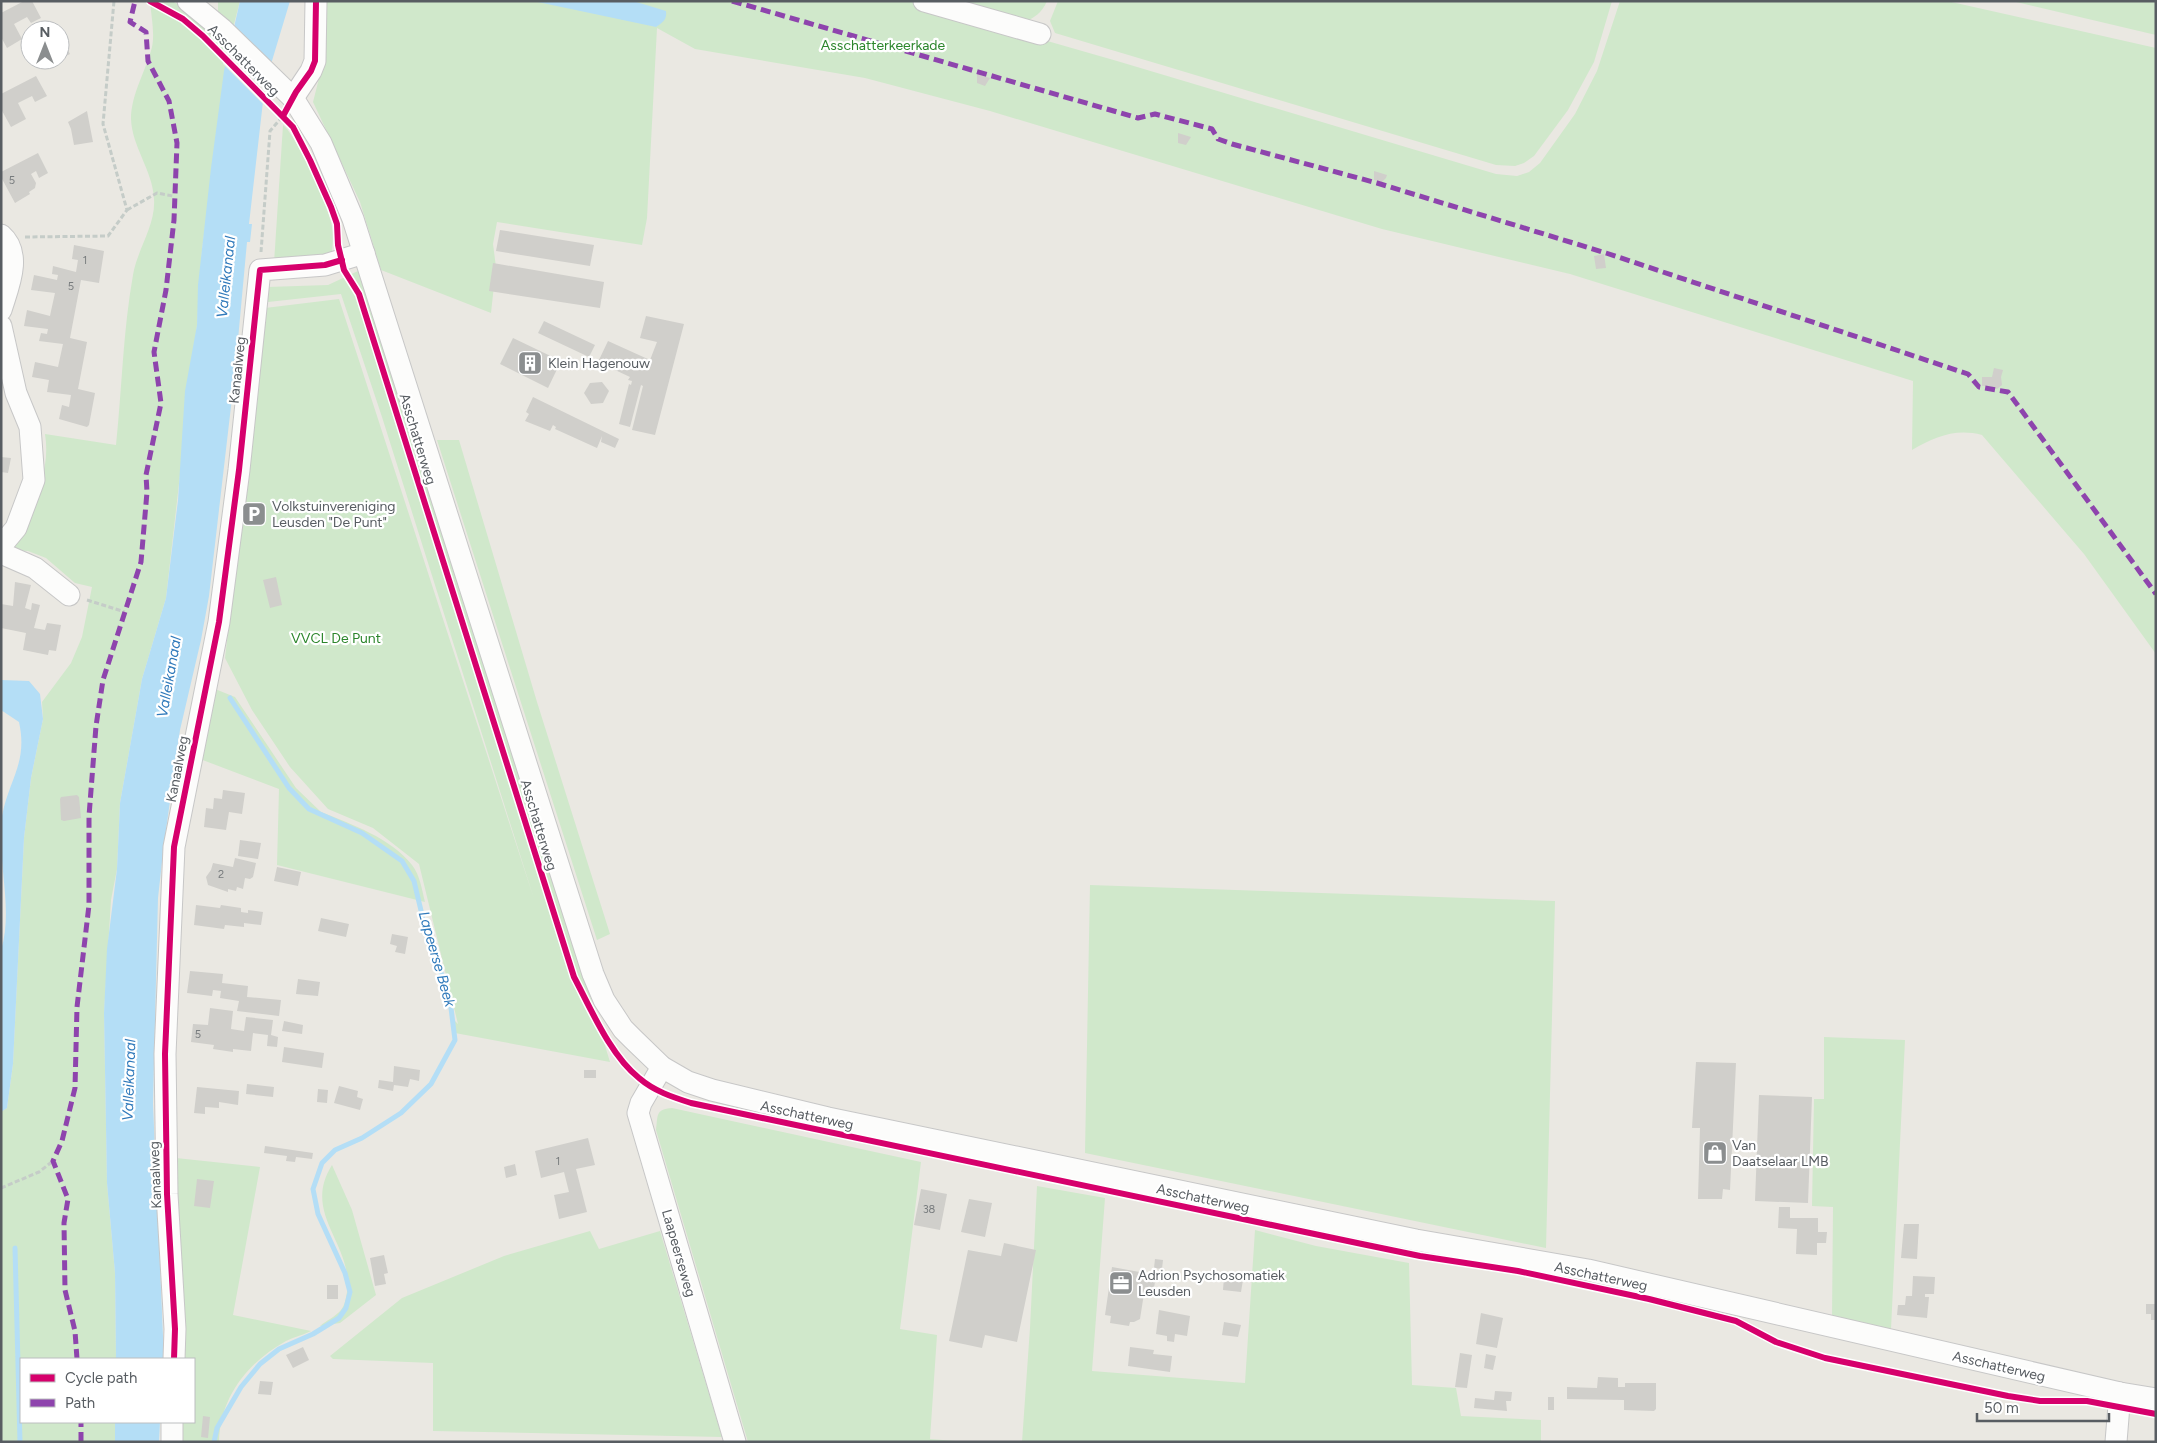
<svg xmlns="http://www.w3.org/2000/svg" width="2157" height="1443" font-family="Figtree,sans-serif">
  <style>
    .green { fill: #d0e8cb }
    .water { fill: #b4def6 }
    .pier { fill: #eae8e2 }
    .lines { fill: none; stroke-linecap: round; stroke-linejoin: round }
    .stream { stroke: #b4def6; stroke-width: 5 }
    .building { fill: #d0cfcb }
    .minor-casing { stroke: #c7c7c7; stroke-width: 23 }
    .path { stroke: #c5ccc8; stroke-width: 3; stroke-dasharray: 5 2.5; stroke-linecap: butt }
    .minor { stroke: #fcfcfb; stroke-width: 21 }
    .quiet { stroke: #8e44ad; stroke-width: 5; stroke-dasharray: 10 5; stroke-linecap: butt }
    .cycleway-casing { stroke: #fff; stroke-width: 9 }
    .cycleway { stroke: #d6006c; stroke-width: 6 }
    .labels { text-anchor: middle; stroke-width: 4.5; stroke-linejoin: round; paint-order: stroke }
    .number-label { font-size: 11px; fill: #777b7d }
    .park-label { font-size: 14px; fill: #2c862c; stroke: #fff }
    .street-label { font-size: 14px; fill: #585d62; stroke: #fff }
    .poi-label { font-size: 14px; fill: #585d62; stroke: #fff; text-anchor: start }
    .water-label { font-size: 15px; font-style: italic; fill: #307abb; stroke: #fff }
  </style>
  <rect width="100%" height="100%" fill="#eae8e2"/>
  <g class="green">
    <path d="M150,1H172L190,11L228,48L202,250L197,325L166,598L142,679L120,803L117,869L111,900L104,1013L107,1183L115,1273L116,1359H21V1422H115V1442H1V1112L7,1108L13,1064L24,838L31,778L43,719L42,702L71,663L82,637L92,587L75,583L46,558L28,551L10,550C28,512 52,477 45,434L116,445C122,388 123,331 133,275C137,250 156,225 154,199C153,171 132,147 131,119C131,94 146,71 152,47C155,33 151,15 150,1Z"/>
    <path d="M218,1H240L233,28L218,12Z"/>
    <path d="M326,1H908L1117,61L1496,174L1517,176L1529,172L1540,163L1575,114L1597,71L1620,1H1947L2156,48V654L2084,554L1982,435C1955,428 1935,437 1912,450L1913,381L1570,274L1382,229L990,111L865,78L695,49L657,28L647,218L642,245L497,222L493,244L496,267L491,313L381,270L360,202L313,102L326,51Z"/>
    <path d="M944,1H1047C1042,13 1034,18 1022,23Z"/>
    <path d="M1058,1H1612L1594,62L1568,110L1534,156L1524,163L1515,166L1496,165L1055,33L1050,21Z"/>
    <path d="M2012,1H2156V35Z"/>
    <path d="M283,125C297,136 329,208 332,227C333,235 333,243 332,251L328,257L274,263Z"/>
    <path d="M358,271L584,976L610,1062L455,1033L453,1019L458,1024L419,864L373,828L328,809L290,767L252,710L225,658L265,308L339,299L534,899L382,417L341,294L268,302L267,287L328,285Z"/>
    <path d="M437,440H459L537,702L610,934L597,940Z"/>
    <path d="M215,689L235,697L296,788L321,812C351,824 391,838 412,865C420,875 422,890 425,902L277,865L279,789L200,759Z"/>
    <path d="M1090,885L1555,901L1546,1248L1085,1153Z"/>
    <path d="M1824,1037L1905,1040L1891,1329L1832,1319L1833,1207L1812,1206L1814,1099H1824Z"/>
    <path d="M672,1108L921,1162L900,1329L937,1335L930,1439L969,1442H748L656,1130C658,1116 655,1109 672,1108Z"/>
    <path d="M176,1158L260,1167L233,1315L311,1331C303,1335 294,1337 286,1341C248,1362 220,1397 219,1442H182L183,1422H194V1359H183L182,1269Z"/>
    <path d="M332,1165L352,1210L376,1295L340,1323L320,1326C326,1321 336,1316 341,1310C345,1305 346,1298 347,1292C354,1244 301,1214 332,1165Z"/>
    <path d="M1037,1186L1105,1198L1092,1371L1245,1383L1255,1230L1316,1246L1409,1263L1412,1385L1456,1388L1461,1416L1541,1420V1442H1022L1030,1328Z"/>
    <path d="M590,1231L599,1249L660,1231L722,1437L433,1431V1363L333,1359L330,1356L402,1298L504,1256Z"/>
  </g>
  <g class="water">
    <path d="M240,1H290L265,84L249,224H252L250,242H247L235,372L209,596L201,640L180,730L164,844L158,898L153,1104L164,1359H116L115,1273L107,1183L104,1013L107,949L117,869L120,803L142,679L166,598L178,500L185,391L197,325L198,285L211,168L224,71Z"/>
    <path d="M533,1H633L666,11C667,20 663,22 656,27Z"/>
    <path d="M1,680L29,681L40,694L43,719L31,778L24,838L13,1064L7,1108L1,1112V950C12,915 1,875 1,839C1,831 0,823 2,816C9,779 28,763 19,722L1,710Z"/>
    <path d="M115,1422H160L159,1442H115Z"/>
  </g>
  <path class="pier" d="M226,50L267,91L265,106L223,64Z"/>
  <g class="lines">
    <g class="stream">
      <path d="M15,1248L20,1442"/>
      <path d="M214,1442L217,1428L241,1387L260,1364L279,1349L313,1334L339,1318L346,1308L350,1292L345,1273L318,1214L313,1189L322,1163L335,1150L362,1138L401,1113L431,1084L455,1040L450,1000L423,919L414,881L402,861L362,833L309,809L289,788L230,698"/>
    </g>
  </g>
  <g class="building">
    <path d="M24,1H32L41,18L31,23L27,17L14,24L22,39L7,48L1,37V13Z"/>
    <path d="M65,45L70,54L60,59V47Z"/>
    <path d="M977,74L990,78L985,86L977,83Z"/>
    <path d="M36,76L47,96L35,102L32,96L18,103L26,119L11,127L1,109V94Z"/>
    <path d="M87,111L93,142L74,145L71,129L68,122Z"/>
    <path d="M1178,133L1191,137L1186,145L1178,143Z"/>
    <path d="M38,153L48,173L39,178L36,171L31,174L36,183L35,188L29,192L30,194L15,203L1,177V172Z"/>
    <path d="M1374,171L1387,175L1386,178L1382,182L1374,180Z"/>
    <path d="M500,230L594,245L590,266L496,251Z"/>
    <path d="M74,245L104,251L99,283L81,280L70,338L87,342L78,389L95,393L89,425L87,427L59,419L62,405L69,407L71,395L47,392L49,380L32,377L35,362L58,367L63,344L39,341L41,333L47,334L48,329L24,326L27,310L50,316L51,311L55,293L31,290L34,275L57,280L58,275L52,274L53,266L76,272L78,260L72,259Z"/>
    <path d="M1604,254L1606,268L1596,269L1594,256Z"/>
    <path d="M493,263L604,282L600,308L489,291Z"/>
    <path d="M646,316L684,324L655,435L632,430L643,386L641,385L630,427L619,424L629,384L631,385L632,381L628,380L630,377L598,362L608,341L650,360L657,342L640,338Z"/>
    <path d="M544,321L595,345L589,357L538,333Z"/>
    <path d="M513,338L561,361L548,388L500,364Z"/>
    <path d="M1994,368L2003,370L2001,377L2002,385L1997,389L1990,386H1982V377H1992Z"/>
    <path d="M602,382L609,391L603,403L591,404L584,393L590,383Z"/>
    <path d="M533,397L619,439L615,448L601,442L602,436L597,448L555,429L556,427L553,425L550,431L525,421L529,414L526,412Z"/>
    <path d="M1,457L11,458L8,473L1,472Z"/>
    <path d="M276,577L282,605L270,608L263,580Z"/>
    <path d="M15,582L31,585L25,608L31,610L32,603L40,605L34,628L45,630L47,623L61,625L56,651L49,650L48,655L23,650L26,633L1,628V604L13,606Z"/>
    <path d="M223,790L245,793L242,814L229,812L226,830L204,827L206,808L213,809L214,798L222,799Z"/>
    <path d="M77,795L79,797L81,818L64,821L61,820L60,799L61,797Z"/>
    <path d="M240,840L261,843L258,859L238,856Z"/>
    <path d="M235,858L256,863L253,877L250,879L245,878L243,889L237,887L236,891L228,889V892L208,885L206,877L211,870L213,863L233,867Z"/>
    <path d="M277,867L301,872L298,886L274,881Z"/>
    <path d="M196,905L220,908L221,905L241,908V912L248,913V910L263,912L261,925L244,923V927L225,925L224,929L194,925Z"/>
    <path d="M321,918L349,924L346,937L318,931Z"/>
    <path d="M392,934L408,937L405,954L395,952L397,946L390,944Z"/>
    <path d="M190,971L223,974L222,983L248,986L247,997L281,1000L279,1016L237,1011L239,1001L220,998L221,991L213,990L212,996L187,993Z"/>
    <path d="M298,979L320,982L318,996L296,994Z"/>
    <path d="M210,1008L233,1011L231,1029L244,1031L246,1017L273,1020L271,1035L278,1037L277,1047L267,1046L268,1035L253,1033L251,1051L233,1049V1052L213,1049L214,1045L191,1042L193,1024L208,1025Z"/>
    <path d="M284,1021L303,1025L302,1034L282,1031Z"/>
    <path d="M284,1047L324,1053L322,1068L282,1062Z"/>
    <path d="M1696,1062L1736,1063L1730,1190L1723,1189L1722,1199H1698L1700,1128H1692Z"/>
    <path d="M394,1066L420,1070L419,1081L410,1079L408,1087L394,1085L393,1091L378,1088L379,1080L393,1082Z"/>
    <rect x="584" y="1070" width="12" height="8"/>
    <path d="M247,1084L274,1087L273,1097L246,1094Z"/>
    <path d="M339,1086L358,1091L357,1097L363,1099L360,1110L334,1103Z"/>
    <path d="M197,1087L239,1091L238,1105L219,1102V1108L205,1107V1114L194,1113Z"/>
    <path d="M318,1089L328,1090L327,1103L317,1102Z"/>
    <path d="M1759,1095L1812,1097L1808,1203L1755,1201Z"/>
    <path d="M588,1138L595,1165L576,1169L587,1212L559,1219L554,1195L569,1192L564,1172L541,1178L535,1151Z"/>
    <path d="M265,1146L313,1153L312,1159L296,1157L295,1162L286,1161L287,1156L264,1153Z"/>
    <path d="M515,1164L517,1175L506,1178L504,1167Z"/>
    <path d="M197,1179L214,1181L210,1208L194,1206Z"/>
    <path d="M921,1189L947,1194L940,1230L914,1225Z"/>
    <path d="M969,1199L992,1203L985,1237L961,1232Z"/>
    <path d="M1779,1207H1790V1218H1818V1232H1827L1826,1243H1817V1255L1796,1254L1797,1229L1778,1228Z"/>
    <path d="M1904,1224H1919L1917,1259L1901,1258Z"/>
    <path d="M1004,1243L1036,1250L1017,1342L985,1335L982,1348L949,1341L968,1250L1001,1256Z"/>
    <path d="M384,1255L388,1273L384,1274L386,1284L375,1286L370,1258Z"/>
    <path d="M1155,1259L1163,1260L1162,1269L1154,1268Z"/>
    <path d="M1112,1267L1156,1275L1154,1288L1145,1287L1140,1319L1134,1322H1130L1129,1326L1110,1323L1111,1316L1105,1315Z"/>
    <path d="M1913,1276L1935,1277L1934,1294H1925V1297H1929L1927,1318L1897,1315L1898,1305H1905L1906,1296H1912Z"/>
    <path d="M1224,1277L1243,1280L1241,1292L1223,1290Z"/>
    <rect x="327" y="1285" width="11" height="14"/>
    <path d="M2146,1304H2156V1320H2151V1314H2146Z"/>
    <path d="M1159,1310L1190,1316L1187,1336L1175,1334L1174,1342L1167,1341V1336L1156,1334Z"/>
    <path d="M1481,1313L1503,1318L1497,1348L1476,1344Z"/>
    <path d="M1224,1322L1241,1325L1238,1337L1222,1335Z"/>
    <path d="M303,1347L309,1360L293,1368L286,1355Z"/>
    <path d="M1130,1347L1154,1350L1153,1354L1172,1356L1170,1372L1128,1366Z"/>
    <path d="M1460,1353L1472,1355L1467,1388L1455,1387Z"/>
    <path d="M1486,1354L1496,1356L1493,1370L1484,1368Z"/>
    <path d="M1598,1377L1618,1378V1387H1625V1383H1656V1409L1654,1411L1624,1410V1400L1567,1399V1387L1597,1388Z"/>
    <path d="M260,1381L273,1382L271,1395L258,1394Z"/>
    <path d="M1495,1391L1512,1392L1511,1401H1506L1507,1411L1474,1408L1475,1398L1494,1400Z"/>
    <rect x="1548" y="1397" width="6" height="13"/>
    <path d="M203,1416L210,1417L208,1438L201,1437Z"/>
  </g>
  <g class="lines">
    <defs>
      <g id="minor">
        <path d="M188,1L222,29L293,98L321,143L353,219L593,974L604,1000L623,1029L633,1039L662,1067L688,1082L712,1090L828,1118L1416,1240L1588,1270L2120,1393L2156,1399"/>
        <path d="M924,1L1040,34"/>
        <path d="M293,98L311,71L315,61L316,1"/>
        <path d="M1,235C23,254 8,287 1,310"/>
        <path d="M1,326L16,393L30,427L34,480L16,528L1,546"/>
        <path d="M1,553L35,568L69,595"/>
        <path d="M662,1067L641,1103L638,1113L735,1442"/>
        <path d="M174,1359L175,1329L167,1194L165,1054L174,847L219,622L239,470L260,270L325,265L364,253"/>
        <path d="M172,1442V1422"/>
        <path d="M2116,1442L2120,1393"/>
      </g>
    </defs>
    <use href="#minor" class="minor-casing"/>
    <g class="path">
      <path d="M127,210L157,193L173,196"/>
      <path d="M25,237L108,236L127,210L103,124L114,1"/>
      <path d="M261,252L270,131L283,116"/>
      <path d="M87,600L125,612"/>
      <path d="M1,1188L39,1172L53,1161"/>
    </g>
    <use href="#minor" class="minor"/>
    <g class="quiet">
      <path d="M732,1L1138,118L1155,114L1212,129L1218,139L1232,144L1377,183L1606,253L1968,374L1979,387L2008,392L2156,594"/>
      <path d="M77,1359L75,1331L65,1290L64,1223L68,1199L53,1161L62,1141L75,1088L77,1007L89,905V816L96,726L103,680L141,562L147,492L146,475L161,403L154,352L166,290L174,220L177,143L169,101L148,61L146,32L130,22L135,1"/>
      <path d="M81,1442V1422"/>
    </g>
    <defs>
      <g id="cycleway">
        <path d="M150,1L183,19L203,36L293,127L310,160L331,207L337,224L338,245L344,270L359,294L574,977C591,1009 610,1055 639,1078C654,1091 672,1097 691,1103L1362,1244L1420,1256L1518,1271L1649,1299L1736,1321L1776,1342L1825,1358L2008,1396L2040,1401H2087L2156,1414"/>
        <path d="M283,116L296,92L311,71L315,61L316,1"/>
        <path d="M174,1359L175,1329L167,1194L165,1054L174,847L219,622L239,470L260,270L325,265L342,260"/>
      </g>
    </defs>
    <use href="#cycleway" class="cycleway-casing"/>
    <use href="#cycleway" class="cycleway"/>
  </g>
  <defs>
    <symbol id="building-square" viewBox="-11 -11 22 22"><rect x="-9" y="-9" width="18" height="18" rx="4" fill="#8b8e8f" stroke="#fff"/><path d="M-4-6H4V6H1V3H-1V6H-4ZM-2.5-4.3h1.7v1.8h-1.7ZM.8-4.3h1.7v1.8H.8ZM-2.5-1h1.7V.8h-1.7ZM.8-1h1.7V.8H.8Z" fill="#fff"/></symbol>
    <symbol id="parking-square" viewBox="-11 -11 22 22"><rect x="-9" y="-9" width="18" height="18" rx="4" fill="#8b8e8f" stroke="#fff"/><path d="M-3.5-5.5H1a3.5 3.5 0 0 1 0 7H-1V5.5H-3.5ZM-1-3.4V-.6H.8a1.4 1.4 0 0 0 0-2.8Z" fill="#fff"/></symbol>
    <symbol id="shop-square" viewBox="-11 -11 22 22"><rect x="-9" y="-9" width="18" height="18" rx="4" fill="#8b8e8f" stroke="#fff"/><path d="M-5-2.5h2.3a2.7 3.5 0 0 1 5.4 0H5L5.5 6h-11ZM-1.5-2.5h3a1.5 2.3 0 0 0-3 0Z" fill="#fff"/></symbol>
    <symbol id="office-square" viewBox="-11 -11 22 22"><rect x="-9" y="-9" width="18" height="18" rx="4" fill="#8b8e8f" stroke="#fff"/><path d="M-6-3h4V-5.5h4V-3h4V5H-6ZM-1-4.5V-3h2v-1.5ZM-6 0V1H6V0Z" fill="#fff"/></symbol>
  </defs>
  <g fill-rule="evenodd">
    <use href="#building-square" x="516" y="349" width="28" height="28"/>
    <use href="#parking-square" x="240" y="500" width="28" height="28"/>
    <use href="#shop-square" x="1701" y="1139" width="28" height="28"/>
    <use href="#office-square" x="1107" y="1269" width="28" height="28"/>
  </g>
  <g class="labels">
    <g class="number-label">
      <text x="12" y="184">5</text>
      <text x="85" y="264">1</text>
      <text x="71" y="290">5</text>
      <text x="221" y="878">2</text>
      <text x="198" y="1038">5</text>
      <text x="558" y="1165">1</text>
      <text x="929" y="1213">38</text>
    </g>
    <g class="park-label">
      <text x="883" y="50">Asschatterkeerkade</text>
      <text x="336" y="643">VVCL De Punt</text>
    </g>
    <g class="street-label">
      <text transform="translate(244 60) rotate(45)" y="5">Asschatterweg</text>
      <text transform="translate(237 370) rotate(-84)" y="5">Kanaalweg</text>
      <text transform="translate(418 439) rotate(73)" y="5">Asschatterweg</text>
      <text transform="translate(177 769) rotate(-79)" y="5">Kanaalweg</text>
      <text transform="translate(539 825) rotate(73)" y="5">Asschatterweg</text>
      <text transform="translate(807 1115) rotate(12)" y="5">Asschatterweg</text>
      <text transform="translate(155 1175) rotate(-92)" y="5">Kanaalweg</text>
      <text transform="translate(1203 1198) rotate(12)" y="5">Asschatterweg</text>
      <text transform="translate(679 1253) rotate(74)" y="5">Laapeerseweg</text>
      <text transform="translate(1601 1276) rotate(12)" y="5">Asschatterweg</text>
      <text transform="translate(1999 1366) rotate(13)" y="5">Asschatterweg</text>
    </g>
    <g class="poi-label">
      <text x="548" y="368">Klein Hagenouw</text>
      <text x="272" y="511">Volkstuinvereniging<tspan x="272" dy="16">Leusden "De Punt"</tspan></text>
      <text x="1732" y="1150">Van<tspan x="1732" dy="16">Daatselaar LMB</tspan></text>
      <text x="1138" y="1280">Adrion Psychosomatiek<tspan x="1138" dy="16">Leusden</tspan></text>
    </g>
    <g class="water-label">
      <text transform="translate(226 277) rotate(-84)" y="5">Valleikanaal</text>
      <text transform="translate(169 677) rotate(-80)" y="5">Valleikanaal</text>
      <text transform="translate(437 959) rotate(74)" y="5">Lapeerse Beek</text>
      <text transform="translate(129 1080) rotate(-88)" y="5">Valleikanaal</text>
    </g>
  </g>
  <rect width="2157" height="1443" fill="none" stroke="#585d62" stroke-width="5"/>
  <rect x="20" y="1358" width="175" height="65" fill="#ffffff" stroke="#bcbec0"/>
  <rect x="30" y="1374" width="25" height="8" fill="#d6006c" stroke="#bcbec0"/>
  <text x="65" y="1383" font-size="15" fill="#585d62">Cycle path</text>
  <rect x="30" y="1399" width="25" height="8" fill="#8e44ad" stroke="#bcbec0"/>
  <text x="65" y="1408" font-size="15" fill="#585d62">Path</text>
  <g transform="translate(45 45)"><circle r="24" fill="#ffffff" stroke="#bcbec0"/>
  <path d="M0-4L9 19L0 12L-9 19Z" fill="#8b8e8f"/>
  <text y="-8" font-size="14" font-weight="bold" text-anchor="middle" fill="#585d62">N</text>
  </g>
  <path d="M1977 1413v8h132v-8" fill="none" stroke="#585d62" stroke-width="2.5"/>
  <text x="1984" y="1413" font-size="15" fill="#585d62" stroke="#ffffff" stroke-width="4" paint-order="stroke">50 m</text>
</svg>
